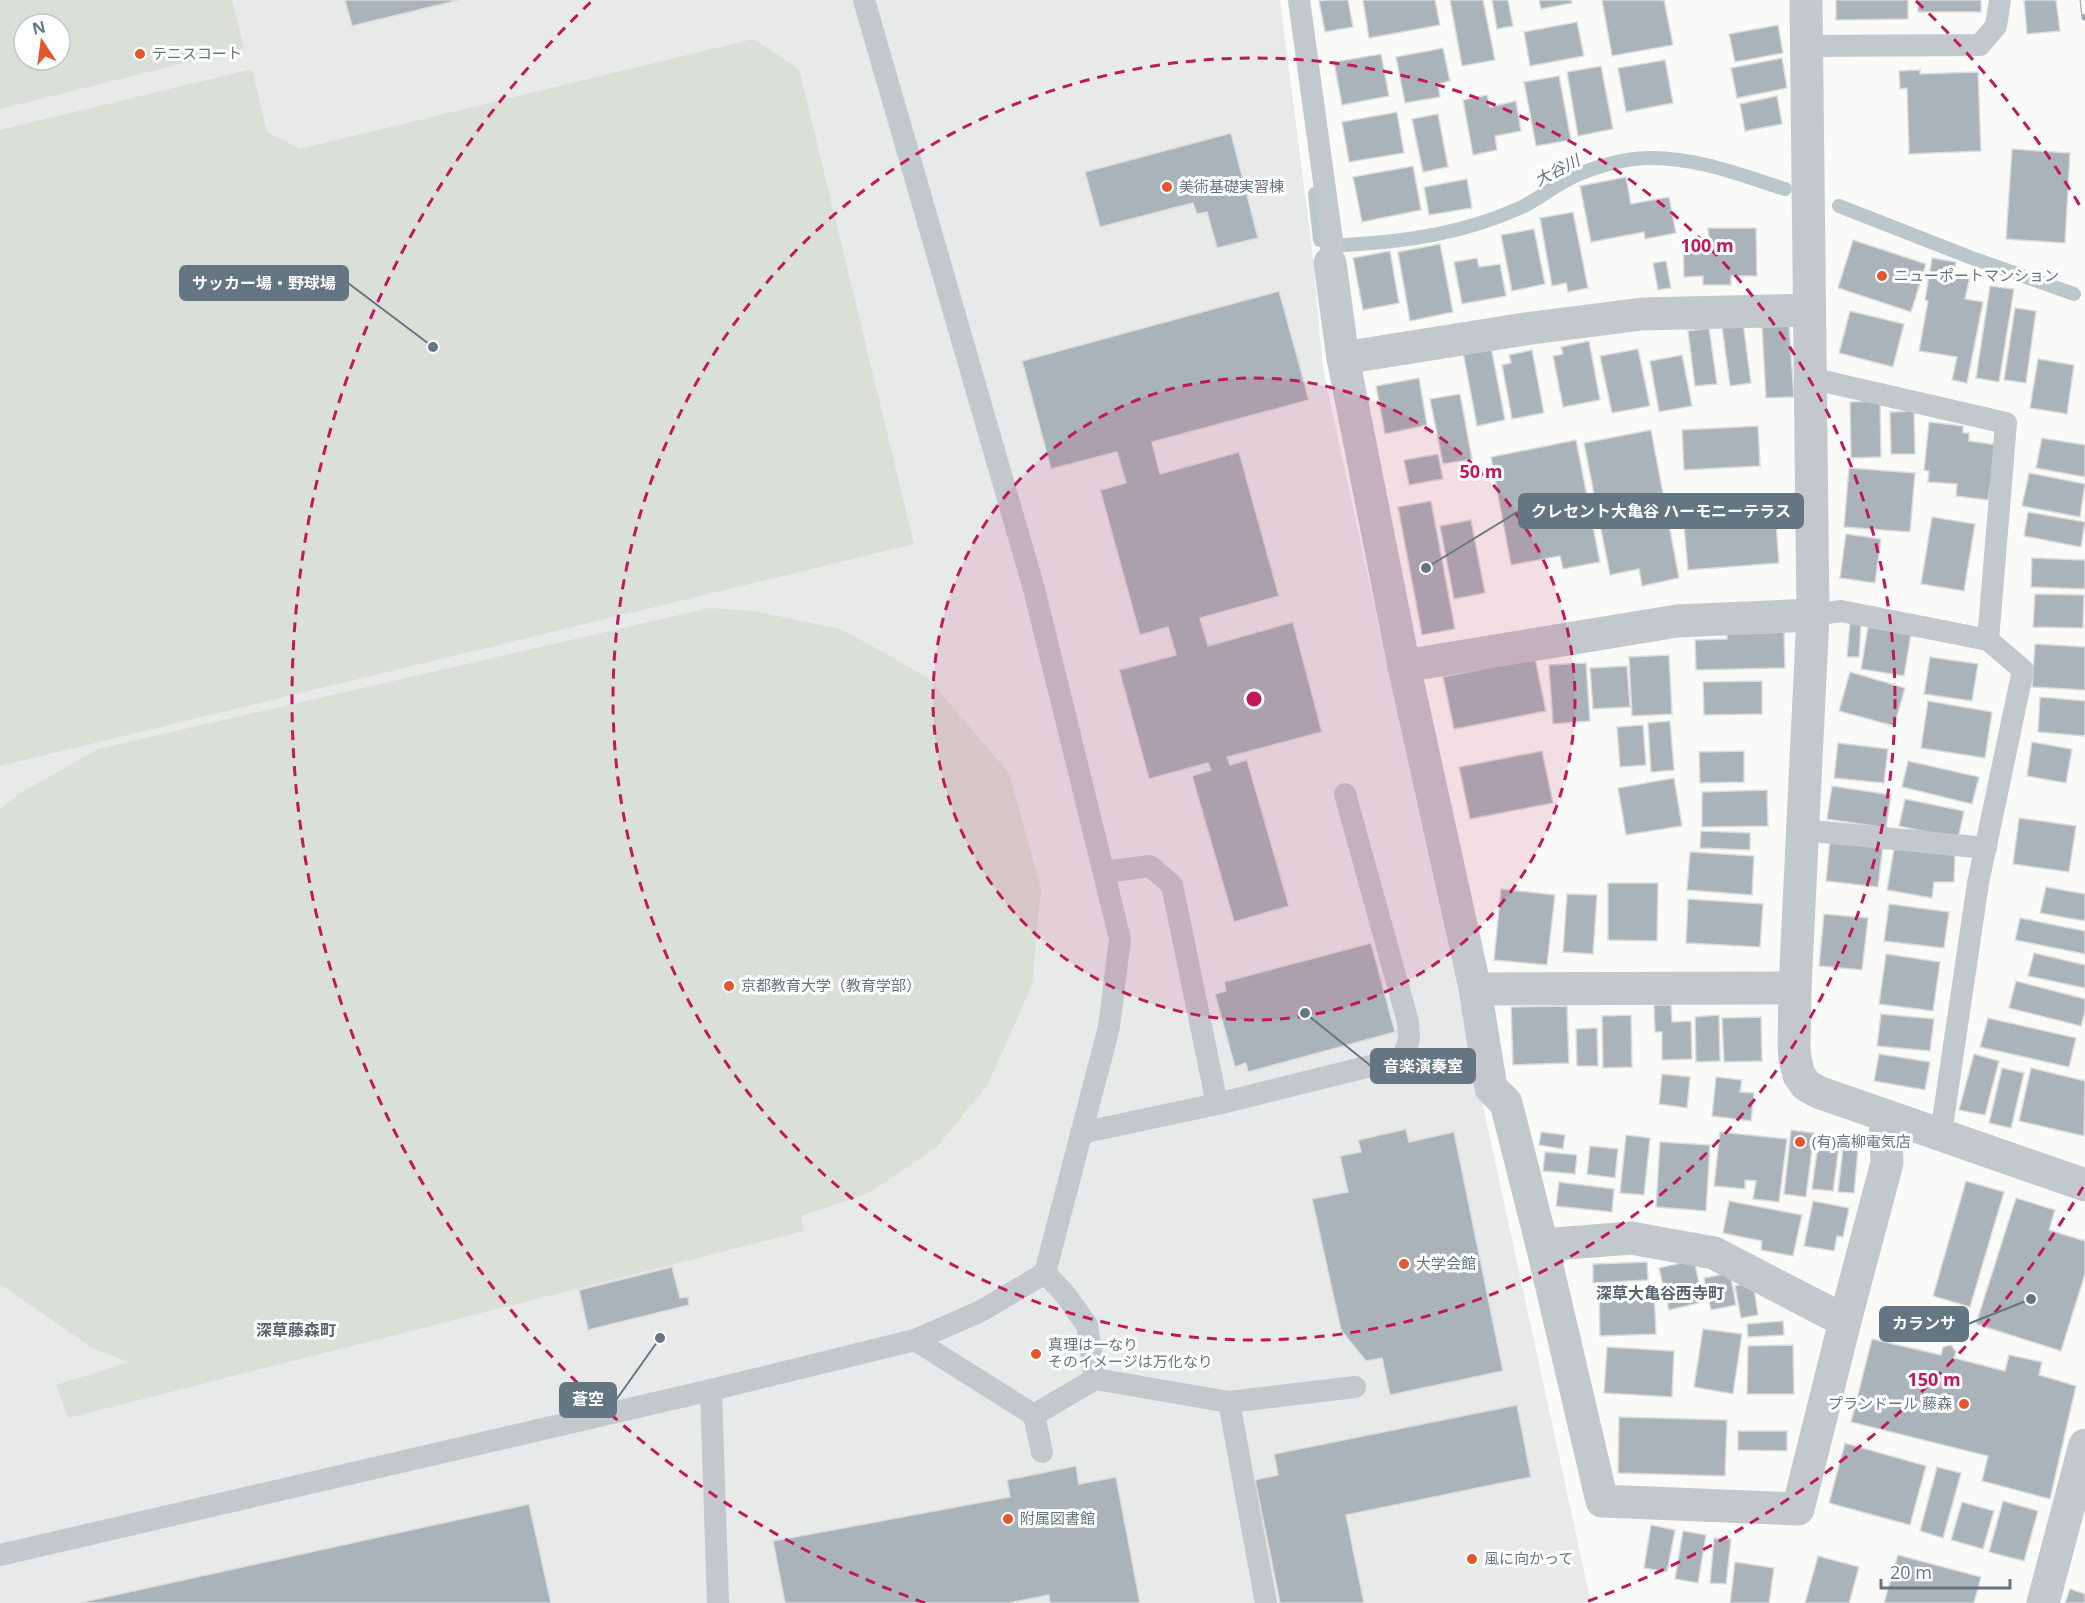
<svg xmlns="http://www.w3.org/2000/svg" width="2085" height="1603" font-family="'Open Sans','Noto Sans JP',sans-serif">
  <style>
    .built { fill: #e8e9e9; fill-rule: evenodd }
    .green { fill: #dadfd7; fill-rule: evenodd }
    .lines { fill: none; stroke-linecap: round; stroke-linejoin: round }
    .stream { stroke: #bbc7cb; stroke-width: 14 }
    .building { fill: #aab3b9; stroke: #dcdcda; stroke-width: 1.5 }
    .lane { stroke: #c3c8cc; stroke-width: 22 }
    .street { stroke: #c3c8cc; stroke-width: 33 }
    .rail-casing { stroke: #a2aab0; stroke-width: 7 }
    .rail { stroke: #fff; stroke-width: 4.5; stroke-dasharray: 14; stroke-linecap: butt }
    .ring { fill: none; stroke: #c2185b; stroke-width: 3; stroke-dasharray: 10 8 }
    .poi-dot { fill: #e4572e; stroke: #fff; stroke-width: 2 }
    .labels { text-anchor: middle; stroke-width: 6; stroke-linejoin: round; paint-order: stroke }
    .poi-label { font-size: 15px; fill: #657683; stroke: #fff; text-anchor: start }
    .water-label { font-size: 16px; font-style: italic; fill: #60757c; stroke: #fff }
    .neighbourhood-label { font-size: 16px; font-weight: bold; fill: #57646e; stroke: #fff }
    .centre { fill: #c2185b; stroke: #fff; stroke-width: 3 }
    .ring-label { font-size: 18px; text-anchor: middle; font-weight: bold; fill: #c2185b; stroke: #fff; stroke-width: 6; stroke-linejoin: round; paint-order: stroke }
    .leader { fill: none; stroke: #657683; stroke-width: 2 }
    .callout-dot { fill: #657683; stroke: #fff; stroke-width: 2 }
    .callout { fill: #657683; stroke: #657683; stroke-width: 2 }
    .callout-label { font-size: 16px; text-anchor: middle; font-weight: bold; fill: #fff }
  </style>
  <rect width="100%" height="100%" fill="#fafaf8"/>
  <path class="built" d="M0,0H1280L1312,249L1323,369L1591,1603H0ZM24,24H60V60H24Z"/>
  <g class="green">
    <path d="M0,0H232L244,48L0,109ZM24,24H60V60H24Z"/>
    <path d="M753,39L799,69L914,544L0,766V130L252,69L267,132L300,149Z"/>
    <path d="M709,608L755,611L843,630L927,677L1009,773L1041,888L1032,985L988,1084L937,1147L869,1193L801,1216L804,1231L68,1418L56,1385L129,1362L94,1349L0,1284V809L19,794L98,749Z"/>
  </g>
  <g class="lines">
    <g class="stream">
      <path d="M1315,194L1320,240"/>
      <path d="M1839,206L1972,258L2074,294"/>
      <path d="M1344,245C1405,242 1466,233 1522,207C1537,200 1550,189 1565,181C1587,169 1623,158 1648,158C1695,157 1741,175 1785,189"/>
    </g>
  </g>
  <g class="building">
    <path d="M345,0H459L352,26Z"/>
    <path d="M1327,0H1348L1353,27L1325,32L1319,1Z"/>
    <path d="M1363,0H1435L1440,25L1369,38Z"/>
    <path d="M1450,0H1483L1495,60L1462,66Z"/>
    <path d="M1492,0H1508L1513,26L1497,29Z"/>
    <path d="M1539,0H1571L1572,3L1541,9Z"/>
    <path d="M1602,0H1664L1673,45L1612,56Z"/>
    <path d="M1836,0H1908V19L1836,20Z"/>
    <rect x="1918" y="0" width="63" height="12"/>
    <path d="M2024,0H2056L2060,31L2027,34Z"/>
    <path d="M1577,22L1584,56L1530,66L1524,32Z"/>
    <path d="M1778,25L1783,53L1735,62L1729,34Z"/>
    <path d="M1443,48L1450,81L1438,84L1440,97L1405,103L1396,57Z"/>
    <path d="M1381,54L1389,96L1342,105L1334,62Z"/>
    <path d="M1782,58L1787,88L1737,98L1731,68Z"/>
    <path d="M1665,60L1673,103L1626,112L1618,68Z"/>
    <path d="M1601,66L1613,129L1578,136L1567,72Z"/>
    <path d="M1920,70V74L1978,72L1981,151L1909,154L1907,88L1900,89L1899,71Z"/>
    <path d="M1559,76L1571,140L1536,146L1524,82Z"/>
    <path d="M1487,95L1490,107L1516,101L1521,131L1495,136L1497,150L1473,155L1463,100Z"/>
    <path d="M1777,96L1782,124L1745,131L1740,104Z"/>
    <path d="M1397,112L1404,153L1349,162L1342,122Z"/>
    <path d="M1438,114L1448,167L1423,172L1412,119Z"/>
    <path d="M1231,133L1258,238L1217,248L1207,212L1197,214L1193,203L1100,227L1085,172Z"/>
    <path d="M2012,149L2070,153L2065,243L2006,239Z"/>
    <path d="M1413,166L1421,210L1362,222L1353,177Z"/>
    <path d="M1626,177L1631,204L1669,197L1676,233L1645,239L1644,232L1591,242L1580,186Z"/>
    <path d="M1467,179L1472,208L1429,215L1424,187Z"/>
    <path d="M1573,212L1588,288L1568,292L1566,283L1552,286L1540,218Z"/>
    <path d="M1708,228H1756L1757,276H1731V285H1703V276L1684,277L1683,240H1709Z"/>
    <path d="M1534,229L1545,284L1512,291L1501,235Z"/>
    <path d="M1853,240L1926,264L1911,312L1838,288Z"/>
    <path d="M1440,244L1453,312L1410,321L1398,252Z"/>
    <path d="M1390,251L1399,303L1363,310L1353,258Z"/>
    <path d="M1477,258L1479,267L1500,264L1506,296L1462,304L1454,262Z"/>
    <path d="M1932,258L1956,262L1954,273L1970,276L1965,299L1983,302L1967,383L1952,380L1957,357L1919,351L1928,301L1925,300Z"/>
    <path d="M1666,261L1671,288L1658,290L1653,263Z"/>
    <path d="M1990,286L2014,289L1999,382L1976,378Z"/>
    <path d="M1279,291L1309,400L1152,442L1160,474L1239,452L1279,596L1200,618L1208,646L1293,622L1322,732L1227,757L1230,765L1247,760L1289,906L1234,922L1192,776L1211,770L1208,763L1149,779L1119,670L1176,655L1168,627L1140,635L1100,490L1126,483L1117,452L1051,469L1022,361Z"/>
    <path d="M2015,308L2036,311L2026,383L2004,380Z"/>
    <path d="M1850,311L1904,324L1893,367L1839,353Z"/>
    <path d="M1743,323L1751,383L1730,386L1722,326Z"/>
    <path d="M1789,326L1794,397L1766,398L1762,327Z"/>
    <path d="M1709,328L1717,384L1695,386L1688,331Z"/>
    <path d="M1589,341L1600,400L1563,407L1553,356L1563,354L1561,347Z"/>
    <path d="M1491,347L1505,420L1477,426L1463,352Z"/>
    <path d="M1638,349L1650,406L1612,413L1600,356Z"/>
    <path d="M1532,350L1544,413L1512,419L1502,365L1511,363L1509,355Z"/>
    <path d="M1682,355L1692,406L1659,412L1650,361Z"/>
    <path d="M2038,359L2074,365L2067,414L2030,408Z"/>
    <path d="M1419,378L1427,425L1385,434L1376,386Z"/>
    <path d="M1460,394L1472,459L1443,464L1430,399Z"/>
    <path d="M1880,401L1881,457L1851,458L1850,402Z"/>
    <path d="M1914,411L1915,454H1891L1890,412Z"/>
    <path d="M1929,422L1963,426V433H1969V441L1997,445L1988,500L1956,496L1957,484L1928,482L1929,471L1924,470Z"/>
    <path d="M1758,426L1760,466L1684,470L1682,430Z"/>
    <path d="M1651,430L1679,578L1642,586L1639,569L1610,575L1584,443Z"/>
    <path d="M2042,438L2085,445V477L2036,468Z"/>
    <path d="M1576,440L1600,562L1563,569L1560,556L1511,565L1491,457Z"/>
    <path d="M1438,454L1443,479L1409,485L1404,460Z"/>
    <path d="M1849,468L1915,473L1910,532L1844,527Z"/>
    <path d="M2029,473L2085,484L2080,517L2022,506Z"/>
    <path d="M1774,495L1779,563L1688,570L1682,503Z"/>
    <path d="M1431,501L1455,629L1422,635L1398,507Z"/>
    <path d="M2028,512L2085,522L2081,547L2024,536Z"/>
    <path d="M1932,517L1975,524L1964,591L1921,584Z"/>
    <path d="M1471,520L1485,593L1454,599L1440,526Z"/>
    <path d="M1846,534L1881,539L1875,583L1840,578Z"/>
    <path d="M2032,558L2085,560V589L2031,587Z"/>
    <path d="M2035,594L2084,595L2083,628L2033,627Z"/>
    <path d="M1850,622L1861,623L1859,657H1847Z"/>
    <path d="M1868,627L1911,634L1904,676L1861,669Z"/>
    <path d="M1784,632L1785,668L1696,670L1695,640L1727,639V634Z"/>
    <path d="M2035,644L2085,647V690L2032,687Z"/>
    <path d="M1669,655L1672,714L1632,716L1629,657Z"/>
    <path d="M1930,657L1978,664L1972,701L1924,694Z"/>
    <path d="M1535,658L1546,711L1454,729L1443,677Z"/>
    <path d="M1586,663L1590,721L1553,724L1549,665Z"/>
    <path d="M1627,666L1630,707L1593,709L1590,668Z"/>
    <path d="M1850,672L1905,688L1894,726L1839,711Z"/>
    <path d="M1762,681V714L1704,715L1703,682Z"/>
    <path d="M2040,697L2085,701V736L2038,732Z"/>
    <path d="M1928,701L1992,712L1985,758L1921,748Z"/>
    <path d="M1670,721L1674,770L1651,772L1648,723Z"/>
    <path d="M1643,725L1646,765L1620,767L1617,727Z"/>
    <path d="M2032,742L2072,749L2066,783L2027,776Z"/>
    <path d="M1838,743L1888,749L1884,783L1834,778Z"/>
    <path d="M1542,751L1553,803L1470,819L1459,767Z"/>
    <path d="M1744,751V782L1700,783L1699,752Z"/>
    <path d="M1908,761L1979,777L1972,804L1902,787Z"/>
    <path d="M1674,778L1682,826L1626,835L1618,788Z"/>
    <path d="M1832,786L1891,795L1886,828L1827,819Z"/>
    <path d="M1767,790L1768,826L1702,827V792Z"/>
    <path d="M1905,799L1964,811L1958,839L1899,826Z"/>
    <path d="M2019,818L2076,826L2069,872L2013,864Z"/>
    <path d="M1701,831L1750,833V850L1700,848Z"/>
    <path d="M1830,840L1883,845L1878,887L1826,881Z"/>
    <path d="M1894,849L1955,853L1954,882H1934L1932,898L1887,890Z"/>
    <path d="M1690,852L1754,856L1752,895L1687,890Z"/>
    <path d="M1608,883H1658L1657,941L1608,940Z"/>
    <path d="M2046,887L2085,894V921L2040,913Z"/>
    <path d="M1501,889L1555,895L1547,965L1494,960Z"/>
    <path d="M1567,894L1597,895L1593,954L1563,952Z"/>
    <path d="M1688,899L1763,904L1760,947L1686,943Z"/>
    <path d="M1889,904L1949,912L1944,948L1884,941Z"/>
    <path d="M1824,914L1868,918L1862,970L1819,966Z"/>
    <path d="M2020,918L2085,931V954L2015,940Z"/>
    <path d="M1371,943L1395,1032L1248,1072L1246,1063L1235,1067L1215,994L1226,991L1224,982Z"/>
    <path d="M2034,953L2085,965V988L2028,976Z"/>
    <path d="M1886,954L1940,962L1933,1011L1879,1004Z"/>
    <path d="M2016,981L2085,999V1012L2081,1026L2009,1008Z"/>
    <path d="M1654,1005H1671L1672,1022L1691,1021L1692,1059L1662,1060V1032H1655Z"/>
    <path d="M1567,1006L1569,1063L1513,1065L1511,1007Z"/>
    <path d="M1881,1014L1934,1019L1930,1051L1877,1046Z"/>
    <path d="M1631,1015L1632,1067L1603,1068L1602,1016Z"/>
    <path d="M1719,1015L1720,1061L1696,1062L1695,1017Z"/>
    <path d="M1761,1017L1762,1061L1724,1062L1722,1018Z"/>
    <path d="M1988,1018L2076,1038L2069,1067L1980,1047Z"/>
    <path d="M1597,1028L1598,1066H1577L1576,1029Z"/>
    <path d="M1879,1054L1930,1062L1925,1090L1874,1081Z"/>
    <path d="M1974,1054L1999,1061L1985,1115L1959,1110Z"/>
    <path d="M2002,1068L2024,1073L2011,1128L1989,1123Z"/>
    <path d="M2031,1068L2085,1081L2084,1136L2019,1121Z"/>
    <path d="M1662,1074L1690,1077L1687,1108L1659,1104Z"/>
    <path d="M1716,1077L1742,1080L1740,1092L1754,1093L1751,1121L1712,1116Z"/>
    <path d="M1406,1129L1409,1142L1454,1132L1503,1371L1390,1395L1382,1358L1366,1361L1341,1330L1312,1199L1348,1192L1340,1156L1361,1152L1358,1140Z"/>
    <path d="M1791,1130L1814,1133L1806,1197L1784,1194Z"/>
    <path d="M1541,1132L1565,1135L1563,1149L1539,1145Z"/>
    <path d="M1720,1132L1787,1139L1779,1202L1753,1199L1756,1181L1745,1180V1189L1714,1186Z"/>
    <path d="M1626,1135L1650,1138L1644,1195L1620,1193Z"/>
    <path d="M1660,1142L1710,1145L1706,1211L1656,1207Z"/>
    <path d="M1818,1144L1839,1146L1833,1191L1812,1189Z"/>
    <path d="M1590,1146L1618,1149L1615,1178L1587,1174Z"/>
    <path d="M1843,1148L1858,1150L1854,1193L1838,1192Z"/>
    <path d="M1545,1152L1577,1155L1575,1174L1543,1171Z"/>
    <path d="M1966,1181L2004,1192L1970,1307L1933,1296Z"/>
    <path d="M1559,1182L1614,1189L1612,1212L1556,1206Z"/>
    <path d="M2016,1198L2055,1210L2049,1230L2085,1241V1274L2061,1351L1976,1324Z"/>
    <path d="M1729,1201L1802,1215L1793,1256L1761,1250L1762,1241L1723,1233Z"/>
    <path d="M1813,1201L1849,1208L1843,1237L1837,1236L1834,1251L1804,1246Z"/>
    <path d="M1694,1260L1703,1302L1669,1310L1659,1268Z"/>
    <path d="M1647,1262L1648,1280L1593,1283V1264Z"/>
    <path d="M672,1267L680,1298L688,1297L689,1305L588,1330L579,1290Z"/>
    <path d="M1730,1273L1736,1305L1711,1310L1704,1278Z"/>
    <path d="M1753,1282L1758,1315L1741,1318L1735,1286Z"/>
    <path d="M1654,1289L1656,1334L1600,1336L1599,1291Z"/>
    <path d="M1783,1321L1784,1335L1748,1337L1747,1324Z"/>
    <path d="M1703,1329L1742,1334L1733,1394L1694,1387Z"/>
    <path d="M1872,1339L1941,1355L1943,1347L1951,1345L1956,1352L1954,1358L2005,1371L2009,1355L2042,1362L2039,1375L2076,1386L2050,1499L1982,1481L1988,1456L1851,1422Z"/>
    <path d="M1793,1345L1794,1394H1747L1748,1346Z"/>
    <path d="M1607,1347L1674,1351L1672,1397L1604,1393Z"/>
    <path d="M1517,1405L1531,1477L1346,1515L1364,1603H1280L1255,1480L1278,1475L1274,1454Z"/>
    <path d="M1619,1417L1727,1420L1725,1476L1618,1473Z"/>
    <path d="M1738,1431H1787V1451L1738,1450Z"/>
    <path d="M1845,1443L1926,1466L1910,1525L1829,1503Z"/>
    <path d="M1076,1466L1079,1484L1116,1477L1140,1603H1050L1049,1595L1008,1603H785L773,1541L1010,1497L1007,1480Z"/>
    <path d="M1937,1467L1961,1473L1943,1538L1920,1531Z"/>
    <path d="M2003,1501L2038,1511L2024,1561L1989,1552Z"/>
    <path d="M1962,1502L1994,1511L1983,1549L1951,1540Z"/>
    <path d="M529,1504L551,1603H79Z"/>
    <path d="M1651,1525L1675,1530L1667,1572L1644,1568Z"/>
    <path d="M1683,1531L1706,1535L1698,1583L1675,1579Z"/>
    <path d="M1714,1538L1731,1539L1726,1584L1710,1583Z"/>
    <path d="M1898,1555L1981,1577L1974,1603H1884Z"/>
    <path d="M1818,1556L1859,1567L1849,1603H1805Z"/>
    <path d="M1735,1562L1774,1568L1769,1603H1730Z"/>
    <path d="M2070,1589L2085,1594V1603H2065Z"/>
  </g>
  <g class="lines">
    <g class="lane">
      <path d="M1299,0L1332,240L1330,263"/>
      <path d="M1806,46L1980,45L1996,26L2000,0"/>
      <path d="M1810,378L2006,423L1988,640"/>
      <path d="M1813,615L1841,611L1988,640L2023,670L1978,883L1941,1134"/>
      <path d="M1802,830L1986,848"/>
      <path d="M1104,872L1150,866L1172,885L1217,1104"/>
      <path d="M1081,1133L1217,1104L1403,1058L1409,1039L1408,1022L1345,794"/>
      <path d="M915,1340L1034,1415L1042,1452"/>
      <path d="M1095,1379L1229,1402L1355,1387"/>
      <path d="M711,1390L718,1603"/>
      <path d="M1229,1402L1266,1603"/>
      <path d="M1034,1415L1095,1379L1087,1325L1064,1293L1045,1273"/>
      <path d="M0,1555L711,1390L915,1340L981,1311L1045,1273L1109,1027L1120,939L1034,589L864,0"/>
    </g>
    <g class="street">
      <path d="M1806,0L1813,615L1795,988L1794,1046L1795,1059L1799,1075L1806,1085L1818,1092L2085,1185"/>
      <path d="M1330,263L1343,358L1404,666L1475,989"/>
      <path d="M1343,358L1525,329L1642,314L1809,310"/>
      <path d="M1404,666L1677,621L1813,615"/>
      <path d="M1795,988L1475,989L1491,1088L1506,1103L1542,1245L1602,1501L1798,1509L1845,1321L1887,1163L1885,1116"/>
      <path d="M1542,1245L1631,1238L1714,1253L1845,1321"/>
      <path d="M2043,1603L2085,1445"/>
    </g>
    <defs>
      <path id="rail" d="M2083,0L2085,17"/>
    </defs>
    <use href="#rail" class="rail-casing"/>
    <use href="#rail" class="rail"/>
  </g>
  <circle cx="1254" cy="699" r="321" fill="#c2185b" fill-opacity=".12"/>
  <g class="ring">
    <circle cx="1254" cy="699" r="321"/>
    <circle cx="1254" cy="699" r="641"/>
    <path d="M2083 1187A962 962 0 0 1 1583 1603M925 1603A962 962 0 0 1 592 1M1916 1A962 962 0 0 1 2083 211"/>
  </g>
  <g class="poi-dot">
    <circle cx="140" cy="54" r="6"/>
    <circle cx="1167" cy="187" r="6"/>
    <circle cx="1882" cy="276" r="6"/>
    <circle cx="729" cy="986" r="6"/>
    <circle cx="1800" cy="1142" r="6"/>
    <circle cx="1404" cy="1264" r="6"/>
    <circle cx="1036" cy="1354" r="6"/>
    <circle cx="1964" cy="1404" r="6"/>
    <circle cx="1008" cy="1519" r="6"/>
    <circle cx="1472" cy="1559" r="6"/>
  </g>
  <g class="labels">
    <g class="poi-label">
      <text x="152" y="59">テニスコート</text>
      <text x="1179" y="192">美術基礎実習棟</text>
      <text x="1894" y="281">ニューポートマンション</text>
      <text x="741" y="991">京都教育大学（教育学部）</text>
      <text x="1812" y="1147">(有)高柳電気店</text>
      <text x="1416" y="1269">大学会館</text>
      <text x="1048" y="1350">真理は一なり<tspan x="1048" dy="17">そのイメージは万化なり</tspan></text>
      <text x="1952" y="1409" text-anchor="end">プランドール 藤森</text>
      <text x="1020" y="1524">附属図書館</text>
      <text x="1484" y="1564">風に向かって</text>
    </g>
    <g class="water-label">
      <text transform="translate(1557 170) rotate(-27)" y="6">大谷川</text>
    </g>
    <g class="neighbourhood-label">
      <text x="1660" y="1299">深草大亀谷西寺町</text>
      <text x="296" y="1336">深草藤森町</text>
    </g>
  </g>
  <circle cx="1254" cy="699" r="9" class="centre"/>
  <g class="ring-label">
    <text x="1707" y="252">100 m</text>
    <text x="1481" y="478">50 m</text>
    <text x="1934" y="1386">150 m</text>
  </g>
  <path class="leader" d="M433 347L348 283M1426 568L1519 511M1305 1013L1371 1066M2031 1299L1968 1324M660 1338L616 1400"/>
  <g class="callout-dot">
    <circle cx="433" cy="347" r="6"/>
    <circle cx="1426" cy="568" r="6"/>
    <circle cx="1305" cy="1013" r="6"/>
    <circle cx="2031" cy="1299" r="6"/>
    <circle cx="660" cy="1338" r="6"/>
  </g>
  <g class="callout">
    <rect x="180" y="266" width="168" height="34" rx="6"/>
    <rect x="1519" y="494" width="284" height="34" rx="6"/>
    <rect x="1371" y="1049" width="104" height="34" rx="6"/>
    <rect x="1880" y="1307" width="88" height="34" rx="6"/>
    <rect x="560" y="1383" width="56" height="34" rx="6"/>
  </g>
  <g class="callout-label">
    <text x="264" y="289">サッカー場・野球場</text>
    <text x="1661" y="517">クレセント大亀谷 ハーモニーテラス</text>
    <text x="1423" y="1072">音楽演奏室</text>
    <text x="1924" y="1329">カランサ</text>
    <text x="588" y="1405">蒼空</text>
  </g>
  <g transform="translate(42 42) rotate(347)"><circle r="28" fill="#ffffff" stroke="#c1c8cd" stroke-width="1.5"/>
  <path d="M0-4.5L10 22L0 15L-10 22Z" fill="#e4572e"/>
  <text y="-9" font-size="16" font-weight="bold" text-anchor="middle" fill="#657683">N</text>
  </g>
  <path d="M1881 1579v9h129v-9" fill="none" stroke="#657683" stroke-width="3"/>
  <text x="1890" y="1579" font-size="18" fill="#657683" stroke="#ffffff" stroke-width="4.5" paint-order="stroke">20 m</text>
</svg>
